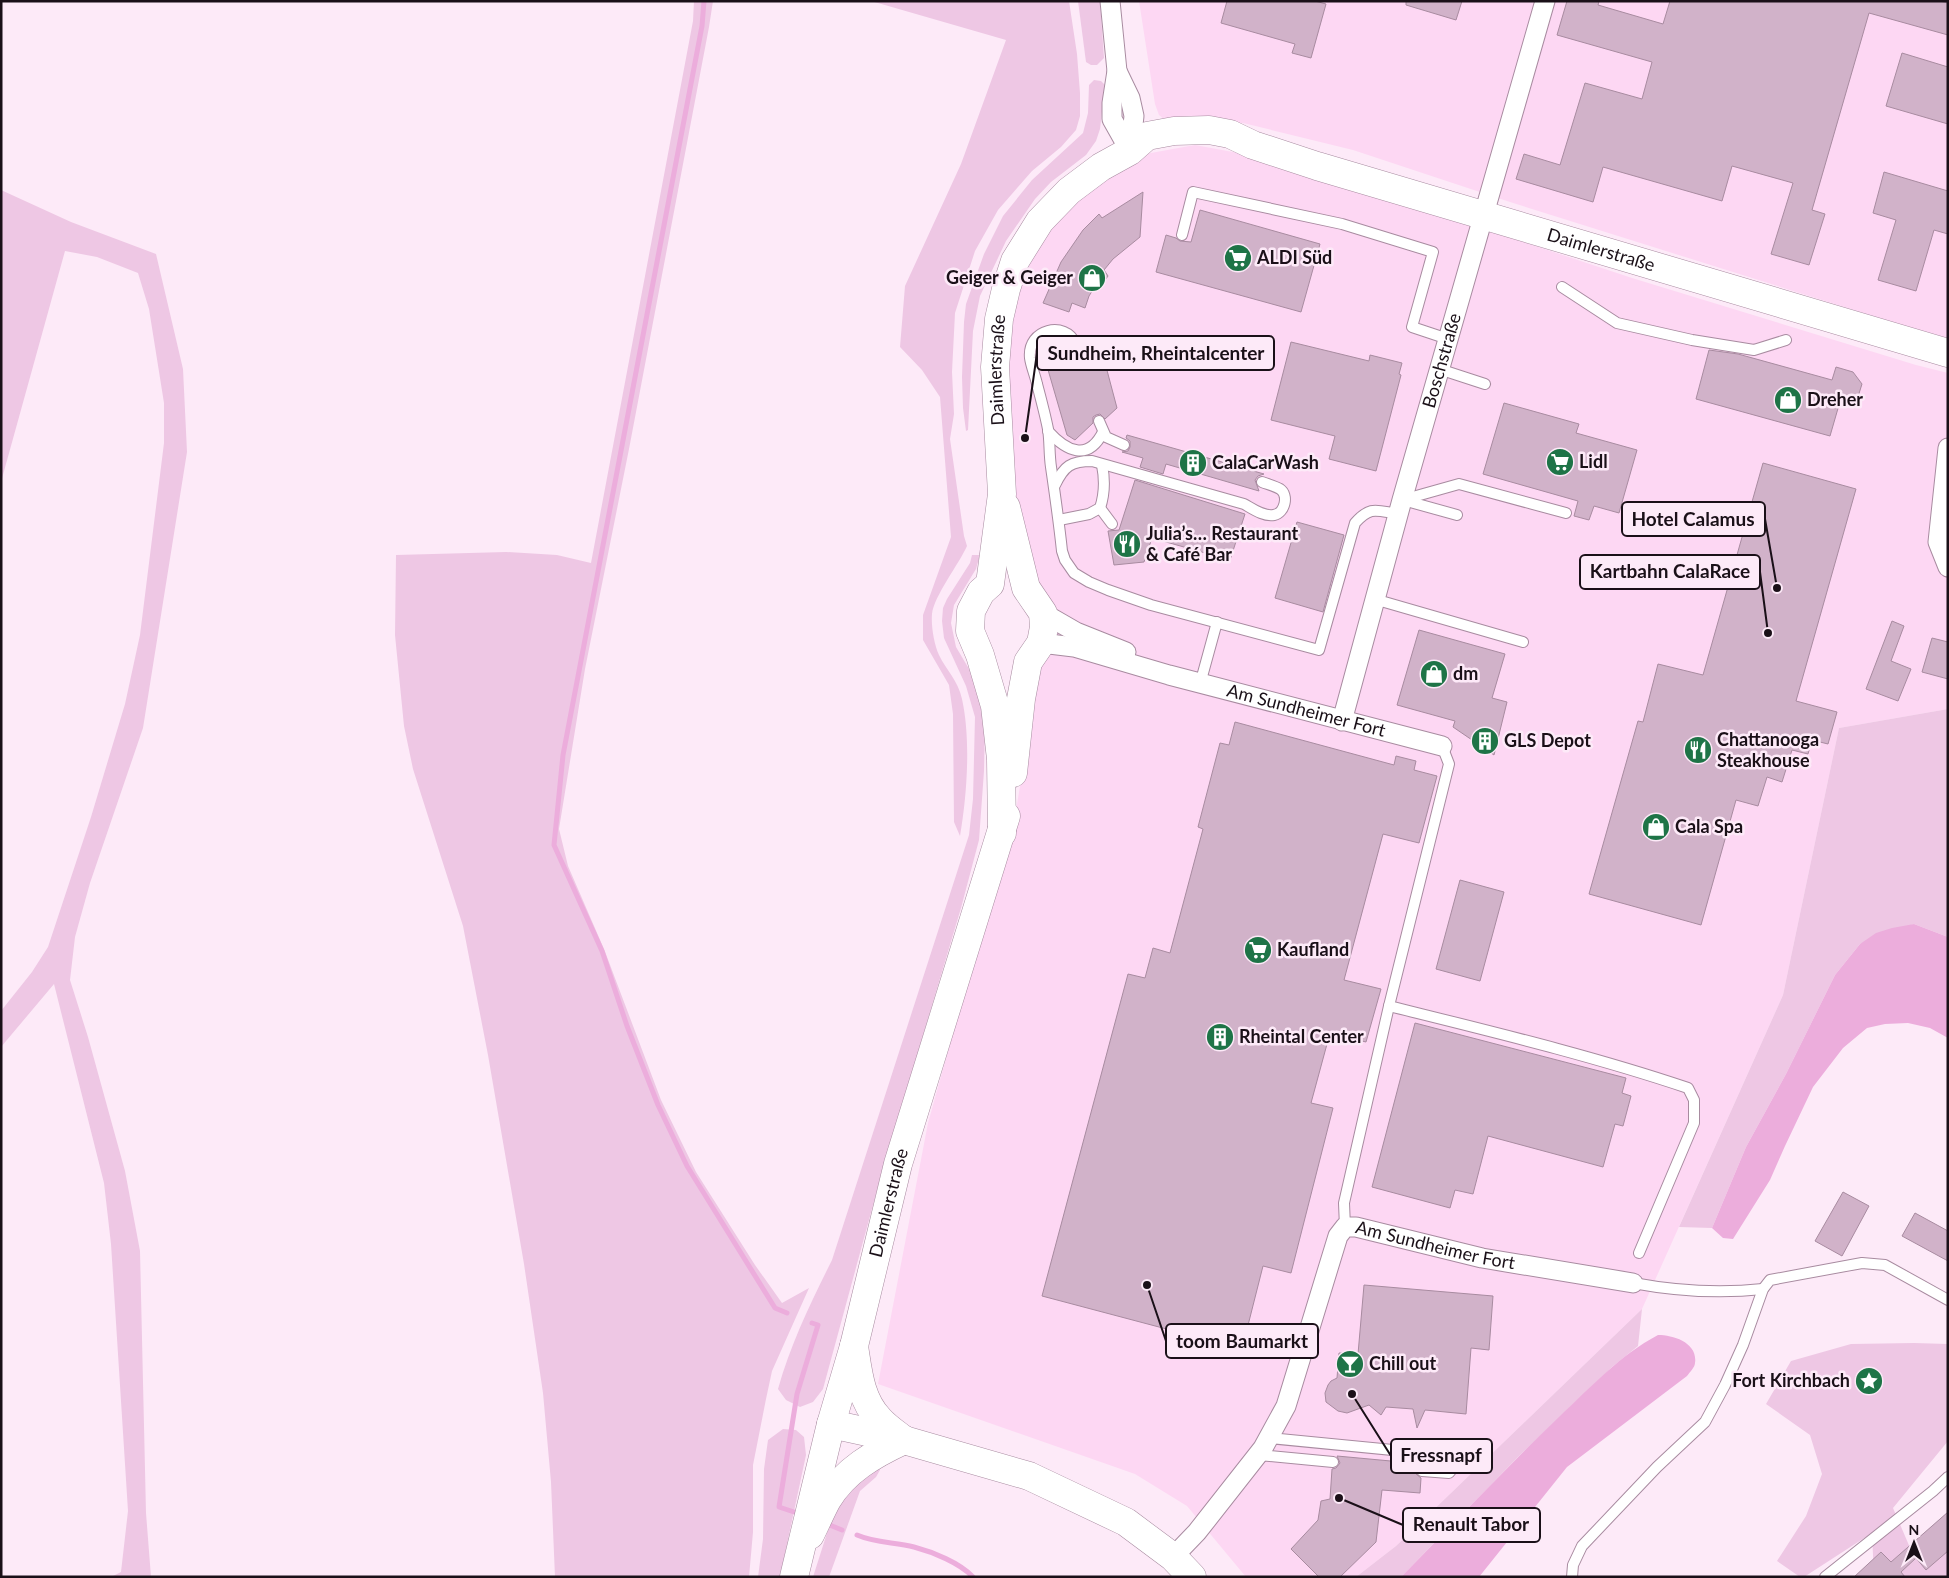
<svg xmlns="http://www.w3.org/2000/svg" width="1949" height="1578" font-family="Lato,sans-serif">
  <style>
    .built { fill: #fdd7f3 }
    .green { fill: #eec7e4 }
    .water { fill: #ecaddc }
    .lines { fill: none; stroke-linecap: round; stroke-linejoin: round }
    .stream { stroke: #ecaddc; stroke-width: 5 }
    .building { fill: #d1b2c9; stroke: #a88ba0 }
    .lane-casing { stroke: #a88ba0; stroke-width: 12 }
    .street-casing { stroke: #a88ba0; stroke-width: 21 }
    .secondary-casing { stroke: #a88ba0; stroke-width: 29 }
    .primary-casing { stroke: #a88ba0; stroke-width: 29 }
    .lane { stroke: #fff; stroke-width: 10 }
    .street { stroke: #fff; stroke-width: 19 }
    .secondary { stroke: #fff; stroke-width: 28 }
    .primary { stroke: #fff; stroke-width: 28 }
    .labels { text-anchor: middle; stroke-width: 5; stroke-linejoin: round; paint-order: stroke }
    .street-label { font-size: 18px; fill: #1a1018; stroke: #fdeaf8 }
    .poi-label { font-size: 18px; font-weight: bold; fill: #1a1018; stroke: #fdeaf8; text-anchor: start }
    .leader { fill: none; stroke: #1a1018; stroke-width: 2 }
    .callout-dot { fill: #1a1018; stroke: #fdeaf8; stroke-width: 2 }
    .callout { fill: #fdeaf8; stroke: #1a1018; stroke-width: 2 }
    .callout-label { font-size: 19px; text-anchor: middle; font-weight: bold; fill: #1a1018 }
  </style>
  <rect width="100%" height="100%" fill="#fdeaf8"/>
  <g class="built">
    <path d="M1139,1H1948V338L1908,327L1510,202L1353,150L1243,123L1165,120L1159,115L1155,104Z"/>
    <path d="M1195,145L1276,160L1632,278L1916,365L1948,373V709L1839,728L1783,995L1642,1309L1396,1546L1356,1577H1246L1187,1506L1135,1474L878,1384L928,1123L1017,804L1023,769L1034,627L1001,420L1015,261L1101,167L1151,153Z"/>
  </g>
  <g class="green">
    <path d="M694,1H713L709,27L629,449L585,669L559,829L568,866L604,949L661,1100L696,1172L755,1265L782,1303L809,1288L772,1371L766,1399L753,1465V1532L749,1577H555L551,1482L543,1393L524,1264L488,1055L463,926L413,769L404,726L395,635L396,555L506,552L557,555L591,563L693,21Z"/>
    <path d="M871,1H1069L1077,54L1080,93V116L1076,130L1061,147L1032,171L998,210L975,251L955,313L952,372L954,414L950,439L964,536L967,546C959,564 934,596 932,614C931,626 934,644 939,655C946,670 958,680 962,699C971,740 967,795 960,836L954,822L953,714L949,685L923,640V615L951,537L940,397L922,370L900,347L905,286L961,164L1006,40Z"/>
    <path d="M1078,1H1100L1104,58L1097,65H1091L1086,62Z"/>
    <path d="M1094,80L1101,81L1105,85L1100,129L1096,141L1086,155L1051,182L1035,199L1006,241L980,296L973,331L968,430L966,431L963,408L962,377L964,322L966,304L984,254L1003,216L1032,180L1083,133L1088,113L1089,85Z"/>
    <path d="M1,190L71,222L156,254L183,369L187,452L143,728L90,883L75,937L70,980L88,1037L125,1171L140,1251L146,1513L151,1577H111L121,1572L128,1511L111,1244L104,1183L54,984L1,1047V1011L32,972L48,947L91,817L125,704L140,635L164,443V403L149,309L138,273L97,257L65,251L1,482Z"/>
    <path d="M972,555H980L976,569L954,605L951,623L956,647L975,679L982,704L985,725L984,771L979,840L961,908L879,1183L823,1389L813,1402L800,1407L786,1400L778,1389C791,1343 811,1302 832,1260L969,835L973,799L975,717L966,686L944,638L942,621L943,608L947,599L970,563Z"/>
    <path d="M1948,709V937L1914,924L1860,944L1835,975L1786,1074L1746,1147L1712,1228L1679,1227L1783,995L1839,728Z"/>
    <path d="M1642,1309L1638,1346L1612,1367L1518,1457L1401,1577H1356L1396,1546Z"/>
    <path d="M1914,1343L1948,1344V1441L1893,1508L1914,1557L1948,1535V1577H1874L1872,1533L1804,1577H1800L1777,1561L1806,1516L1822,1474L1810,1435L1766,1404L1791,1361L1851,1344Z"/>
    <path d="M783,1429L796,1430L804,1437L806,1455L780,1577H758L763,1539L764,1469L768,1440Z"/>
    <path d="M879,1465L880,1470L876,1477L860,1491L829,1577H813L835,1508L845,1489Z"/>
  </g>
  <g class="water">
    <path d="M1914,924L1948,937V1038L1930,1028L1908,1023L1885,1024L1867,1028L1843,1048L1813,1087L1785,1146L1770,1180L1733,1239L1723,1238L1712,1228L1746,1147L1786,1074L1835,975L1860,944L1876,933L1892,928Z"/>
    <path d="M1658,1335C1674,1335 1698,1343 1695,1363C1695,1367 1690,1372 1687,1376L1567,1467L1479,1577H1401C1454,1523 1505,1469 1559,1417C1591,1387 1620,1355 1658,1335Z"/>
  </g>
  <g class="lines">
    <g class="stream">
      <path d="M704,1L702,26L563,755L554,845L602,951L627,1026L658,1105L687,1166L775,1308L787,1313"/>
      <path d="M800,1514L779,1507L797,1394L818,1325L812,1323"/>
      <path d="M827,1524L842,1530"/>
      <path d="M857,1535C875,1543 895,1542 914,1547C933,1552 960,1563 973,1577"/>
    </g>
  </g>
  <g class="building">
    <path d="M1227,1H1315L1326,4L1311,58L1292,53L1295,44L1221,23Z"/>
    <path d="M1406,1H1462L1456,20L1406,5Z"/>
    <path d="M1567,1H1599L1598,5L1663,24L1670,1H1940L1948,3V35L1869,13L1812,210L1825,214L1809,265L1771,254L1793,183L1732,166L1722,201L1603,167L1593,202L1516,179L1524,154L1560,165L1585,83L1642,99L1652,62L1557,35Z"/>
    <path d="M1902,53L1948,67V124L1886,106Z"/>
    <path d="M1884,172L1948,191V234L1934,230L1916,291L1878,280L1896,220L1873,213Z"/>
    <path d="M1143,192L1140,237L1113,259L1104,270L1108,276L1101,286L1096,285L1089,296L1085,308L1072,303L1069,312L1043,303L1061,262L1083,230L1099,214L1102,218Z"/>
    <path d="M1200,210L1320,244L1301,312L1156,272L1166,235L1176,238L1180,241L1191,242Z"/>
    <path d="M1086,341L1100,344L1117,408L1105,419L1100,414L1096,415L1093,417V423L1075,440L1067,435L1044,356L1050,351L1052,344L1059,343L1065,346L1068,345L1072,349L1076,350L1081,346L1082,342Z"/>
    <path d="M1291,342L1369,361L1370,355L1402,363L1399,374L1401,375L1376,471L1329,459L1335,436L1271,420Z"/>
    <path d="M1709,350L1738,354L1832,380L1836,367L1853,372L1862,384L1856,403L1841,398L1830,436L1696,399Z"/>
    <path d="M1504,403L1579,424L1576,433L1637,450L1619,513L1594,506L1589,520L1574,516L1578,501L1483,474Z"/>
    <path d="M1127,435L1264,474L1258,476L1255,480L1259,491L1166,464L1163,474L1140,467L1143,458L1122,452L1128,451L1130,447V441L1126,438Z"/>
    <path d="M1763,463L1856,489L1796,701L1837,712L1828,744L1812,740L1808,754L1792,750L1782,782L1767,777L1758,806L1736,800L1701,925L1589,894L1638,721L1643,722L1658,664L1703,675Z"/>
    <path d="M1135,480L1245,514L1230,560L1152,538L1144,562L1114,565L1108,531L1119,530Z"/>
    <path d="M1297,522L1344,535L1323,612L1275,598Z"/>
    <path d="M1892,621L1904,626L1891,661L1911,669L1898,701L1866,689Z"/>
    <path d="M1419,630L1505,654L1492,698L1507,702L1494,755L1453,727L1455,721L1397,705Z"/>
    <path d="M1932,638L1948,642V679L1922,672Z"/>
    <path d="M1235,722L1394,765L1396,756L1416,761L1414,770L1437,776L1419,843L1383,834L1344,980L1381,989L1366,1042L1330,1033L1311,1103L1333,1108L1291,1273L1263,1266L1242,1349L1042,1296L1128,974L1145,978L1153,948L1170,953L1203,829L1198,827L1220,743L1229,745Z"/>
    <path d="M1460,880L1504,892L1480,981L1436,969Z"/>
    <path d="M1415,1023L1626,1078L1622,1093L1631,1096L1623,1126L1615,1124L1603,1167L1488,1136L1473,1194L1455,1190L1450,1208L1372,1187Z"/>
    <path d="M1843,1192L1869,1206L1842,1256L1815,1241Z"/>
    <path d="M1915,1213L1948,1231V1261L1902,1236Z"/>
    <path d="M1364,1285L1493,1296L1489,1350L1471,1348L1466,1414L1425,1410L1417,1428L1413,1409L1386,1407L1381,1415L1369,1405L1347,1413L1338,1411L1326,1402L1325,1393L1328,1385L1331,1381L1337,1378L1339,1353L1358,1354Z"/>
    <path d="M1337,1456L1423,1464L1419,1465L1415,1470L1416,1474L1421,1478L1420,1493L1382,1490L1376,1542L1340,1577H1319L1291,1549L1318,1520L1321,1501L1330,1499L1332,1469L1336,1468L1340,1463Z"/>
    <path d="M1948,1512V1551L1926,1570L1916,1558L1901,1572L1905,1577H1854L1881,1552L1891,1562Z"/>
  </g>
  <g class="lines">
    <defs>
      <g id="lane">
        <path d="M1182,235L1193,192L1342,224L1433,252L1412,327L1448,339"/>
        <path d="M1562,287L1617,323L1692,340L1754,350L1786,340"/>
        <path d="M1075,343C1066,321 1027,328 1030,358C1031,366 1035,375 1037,384C1041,399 1045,414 1048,429C1050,441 1049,454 1051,467C1055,495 1059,522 1062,551L1065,560L1074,573L1089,582L1108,590L1151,605L1319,650L1355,523C1371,505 1377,511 1398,514"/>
        <path d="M1439,369L1485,384"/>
        <path d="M1099,421L1106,437L1124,445"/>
        <path d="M1048,431C1066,451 1088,462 1103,432"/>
        <path d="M1055,485C1064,466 1071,461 1092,461L1244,504C1253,509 1264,517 1274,515C1285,513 1289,495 1280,489C1275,486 1267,484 1262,482"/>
        <path d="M1402,500L1459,484L1566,513"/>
        <path d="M1403,500L1457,515"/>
        <path d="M1100,508L1112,524"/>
        <path d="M1059,520L1089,514L1100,508C1105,493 1105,480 1102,465"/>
        <path d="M1374,599L1523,642"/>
        <path d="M1200,684L1217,622"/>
        <path d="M1389,1006C1489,1031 1590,1055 1688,1088L1694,1100V1123L1639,1253"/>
        <path d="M1345,1227L1344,1203L1389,1006L1449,764L1442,746"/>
        <path d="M1633,1283C1676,1291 1718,1294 1763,1289"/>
        <path d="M1269,1438L1444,1455L1453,1459L1454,1467L1449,1473L1422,1471"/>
        <path d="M1259,1455L1333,1462"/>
        <path d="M1572,1577L1573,1565L1582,1546L1657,1467L1705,1422L1725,1385L1743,1345L1763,1289L1770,1280L1862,1263L1885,1265L1948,1300"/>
        <path d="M1825,1577L1933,1491L1948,1477"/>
      </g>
      <g id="street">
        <path d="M1110,1L1117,71L1112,103V119L1130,151"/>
        <path d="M1117,71L1130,98L1134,116L1130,151"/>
        <path d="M1948,448L1938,542L1948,567"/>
        <path d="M1043,613L1076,632L1126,652"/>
        <path id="s1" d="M1041,643L1074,647L1169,675L1442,746"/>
        <path id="s2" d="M1342,721L1402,500L1545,1"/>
        <path id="s3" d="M1173,1557L1197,1532L1263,1448L1286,1406L1338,1236L1345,1227H1356L1482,1258L1633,1283"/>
      </g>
      <g id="secondary">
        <path d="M854,1346C858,1371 860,1399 879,1419C886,1427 895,1433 903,1439"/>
        <path d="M831,1424L904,1440L1029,1476L1126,1522L1173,1557L1192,1577"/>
        <path d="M810,1535C816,1523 821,1511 827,1500C845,1470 874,1454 904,1440"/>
      </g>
      <g id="primary">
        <path d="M1006,507L1026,588L1043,613L1044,627L1041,643L1028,662L1021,699L1013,773"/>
        <path id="s4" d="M1002,833L1001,759L995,706L980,655L970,631L971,611L981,592L990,584L1002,494L995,367L999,319L1006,289L1015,261L1040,221L1069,191L1101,167L1130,151L1147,136L1174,131L1209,130L1230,134L1253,145L1317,166L1948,353"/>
        <path id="s5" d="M794,1577L831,1424L854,1346L898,1164L1006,816"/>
      </g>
    </defs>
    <use href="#lane" class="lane-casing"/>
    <use href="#street" class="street-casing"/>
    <use href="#secondary" class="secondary-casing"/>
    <use href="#primary" class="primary-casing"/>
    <use href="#lane" class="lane"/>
    <use href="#street" class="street"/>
    <use href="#secondary" class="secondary"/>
    <use href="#primary" class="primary"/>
  </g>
  <defs>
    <symbol id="supermarket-disc" viewBox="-11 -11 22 22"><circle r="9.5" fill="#1e7447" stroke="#fdeaf8"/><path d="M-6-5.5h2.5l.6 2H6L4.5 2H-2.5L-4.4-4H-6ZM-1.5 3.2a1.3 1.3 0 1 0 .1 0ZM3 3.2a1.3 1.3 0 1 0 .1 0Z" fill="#fff"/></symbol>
    <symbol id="shop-disc" viewBox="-11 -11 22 22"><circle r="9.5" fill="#1e7447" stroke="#fdeaf8"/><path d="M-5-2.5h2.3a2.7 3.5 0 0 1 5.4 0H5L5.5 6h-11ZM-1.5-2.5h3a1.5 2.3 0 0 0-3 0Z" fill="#fff"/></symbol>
    <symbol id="building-disc" viewBox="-11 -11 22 22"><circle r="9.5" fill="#1e7447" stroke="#fdeaf8"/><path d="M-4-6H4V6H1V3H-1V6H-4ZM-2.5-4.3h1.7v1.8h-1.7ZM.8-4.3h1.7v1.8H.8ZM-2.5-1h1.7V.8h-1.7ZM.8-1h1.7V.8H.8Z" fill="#fff"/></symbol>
    <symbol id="restaurant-disc" viewBox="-11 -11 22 22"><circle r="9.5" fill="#1e7447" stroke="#fdeaf8"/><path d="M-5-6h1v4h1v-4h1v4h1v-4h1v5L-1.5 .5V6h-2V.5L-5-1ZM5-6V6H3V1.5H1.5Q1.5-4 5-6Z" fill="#fff"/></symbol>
    <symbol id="bar-disc" viewBox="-11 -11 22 22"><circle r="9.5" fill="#1e7447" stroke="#fdeaf8"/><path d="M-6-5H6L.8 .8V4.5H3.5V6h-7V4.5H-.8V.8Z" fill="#fff"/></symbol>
    <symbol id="sight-disc" viewBox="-11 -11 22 22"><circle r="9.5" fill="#1e7447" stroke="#fdeaf8"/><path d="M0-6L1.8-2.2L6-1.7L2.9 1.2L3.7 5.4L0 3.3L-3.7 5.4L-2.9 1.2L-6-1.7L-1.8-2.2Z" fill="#fff"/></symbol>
  </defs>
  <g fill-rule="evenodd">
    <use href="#supermarket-disc" x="1222" y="242" width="32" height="32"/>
    <use href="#shop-disc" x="1076" y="262" width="32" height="32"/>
    <use href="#shop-disc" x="1772" y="384" width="32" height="32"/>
    <use href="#supermarket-disc" x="1544" y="446" width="32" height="32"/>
    <use href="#building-disc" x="1177" y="447" width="32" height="32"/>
    <use href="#restaurant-disc" x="1111" y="528" width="32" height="32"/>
    <use href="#shop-disc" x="1418" y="658" width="32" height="32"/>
    <use href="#building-disc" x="1469" y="725" width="32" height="32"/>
    <use href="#restaurant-disc" x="1682" y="734" width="32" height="32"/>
    <use href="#shop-disc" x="1640" y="811" width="32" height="32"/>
    <use href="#supermarket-disc" x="1242" y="934" width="32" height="32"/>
    <use href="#building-disc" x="1204" y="1021" width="32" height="32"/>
    <use href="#bar-disc" x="1334" y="1348" width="32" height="32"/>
    <use href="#sight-disc" x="1853" y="1365" width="32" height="32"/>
  </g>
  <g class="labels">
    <g class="street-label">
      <text dy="6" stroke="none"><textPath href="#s4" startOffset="1244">Daimlerstraße</textPath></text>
      <text dy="6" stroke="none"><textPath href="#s2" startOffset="374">Boschstraße</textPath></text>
      <text dy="6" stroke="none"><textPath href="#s4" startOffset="475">Daimlerstraße</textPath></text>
      <text dy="6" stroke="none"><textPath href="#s1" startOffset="274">Am Sundheimer Fort</textPath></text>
      <text dy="6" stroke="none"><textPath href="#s5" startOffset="386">Daimlerstraße</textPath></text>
      <text dy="6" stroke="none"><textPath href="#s3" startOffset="471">Am Sundheimer Fort</textPath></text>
    </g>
    <g class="poi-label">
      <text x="1257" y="264">ALDI Süd</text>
      <text x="1073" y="284" text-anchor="end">Geiger &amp; Geiger</text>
      <text x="1807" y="406">Dreher</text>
      <text x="1579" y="468">Lidl</text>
      <text x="1212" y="469">CalaCarWash</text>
      <text x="1146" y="540">Julia’s… Restaurant<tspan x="1146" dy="21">&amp; Café Bar</tspan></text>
      <text x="1453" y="680">dm</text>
      <text x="1717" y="746">Chattanooga<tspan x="1717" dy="21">Steakhouse</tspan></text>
      <text x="1504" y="747">GLS Depot</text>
      <text x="1675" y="833">Cala Spa</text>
      <text x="1277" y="956">Kaufland</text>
      <text x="1239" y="1043">Rheintal Center</text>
      <text x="1369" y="1370">Chill out</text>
      <text x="1850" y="1387" text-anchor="end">Fort Kirchbach</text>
    </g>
  </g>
  <path class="leader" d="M1025 438L1037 353M1777 588L1765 519M1768 633L1760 572M1147 1285L1166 1341M1352 1394L1391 1456M1339 1498L1403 1525"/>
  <g class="callout-dot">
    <circle cx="1025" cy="438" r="5"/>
    <circle cx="1777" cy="588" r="5"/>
    <circle cx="1768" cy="633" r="5"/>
    <circle cx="1147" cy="1285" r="5"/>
    <circle cx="1352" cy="1394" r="5"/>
    <circle cx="1339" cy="1498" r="5"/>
  </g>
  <g class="callout">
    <rect x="1037" y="336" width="237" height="34" rx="5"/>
    <rect x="1622" y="502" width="143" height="34" rx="5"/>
    <rect x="1580" y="555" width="180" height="34" rx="5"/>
    <rect x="1166" y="1324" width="152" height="34" rx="5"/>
    <rect x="1391" y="1439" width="101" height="34" rx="5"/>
    <rect x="1403" y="1508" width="137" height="34" rx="5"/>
  </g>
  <g class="callout-label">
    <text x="1156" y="360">Sundheim, Rheintalcenter</text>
    <text x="1693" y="526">Hotel Calamus</text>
    <text x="1670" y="578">Kartbahn CalaRace</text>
    <text x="1242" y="1348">toom Baumarkt</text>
    <text x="1441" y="1462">Fressnapf</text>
    <text x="1471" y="1531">Renault Tabor</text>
  </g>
  <rect width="1949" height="1578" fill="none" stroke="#1a1018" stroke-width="5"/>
  <g transform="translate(1914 1543)" stroke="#fdeaf8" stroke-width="4" paint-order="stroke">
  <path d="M0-4L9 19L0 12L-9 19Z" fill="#1a1018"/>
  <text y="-8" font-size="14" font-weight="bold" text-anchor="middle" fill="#1a1018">N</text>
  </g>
</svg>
